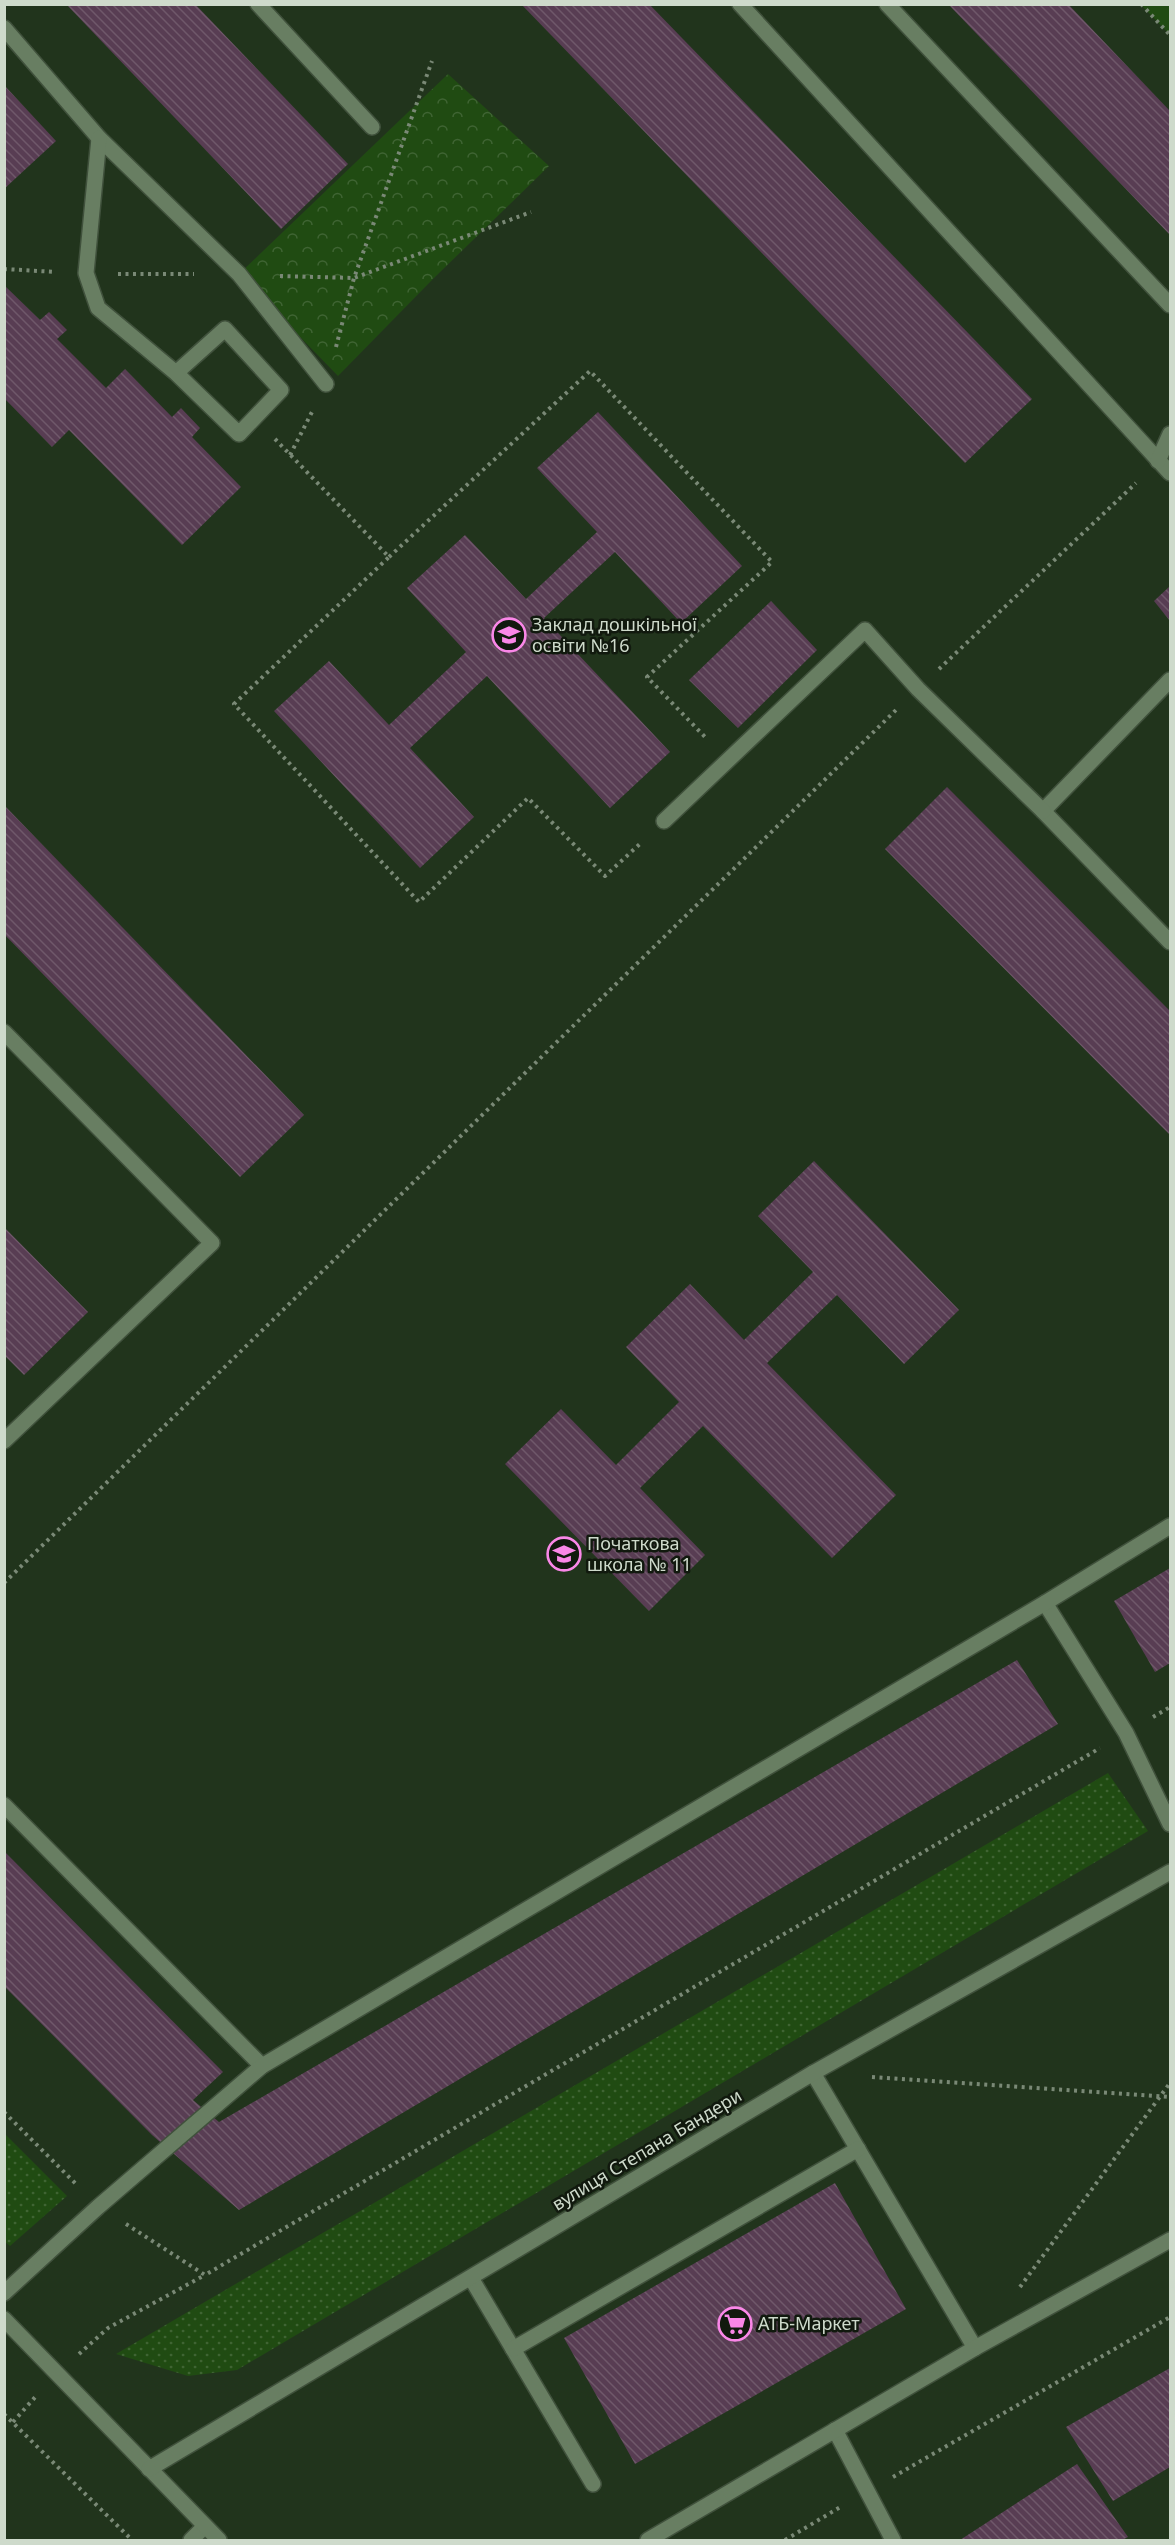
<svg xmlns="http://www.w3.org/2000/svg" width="1175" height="2545" font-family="'Noto Sans',sans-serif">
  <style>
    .grass { fill: url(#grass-dots) }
    .park { fill: url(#park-crowns) }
    .pitch { fill: #204b12 }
    .building { fill: url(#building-back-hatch) }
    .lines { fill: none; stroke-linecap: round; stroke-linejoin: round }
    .service-casing { stroke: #40513c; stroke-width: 18 }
    .minor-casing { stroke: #40513c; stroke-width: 18 }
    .path { stroke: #7a8976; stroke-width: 4; stroke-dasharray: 3 4.5; stroke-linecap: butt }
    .service { stroke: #687e62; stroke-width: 15 }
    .minor { stroke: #687e62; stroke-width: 15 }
    .labels { text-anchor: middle; stroke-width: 5; stroke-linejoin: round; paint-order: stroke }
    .poi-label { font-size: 18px; fill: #cedacb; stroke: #11190e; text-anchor: start }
    .street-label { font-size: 18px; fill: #cedacb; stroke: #11190e }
  </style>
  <defs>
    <pattern id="grass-dots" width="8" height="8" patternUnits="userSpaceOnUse" patternTransform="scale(1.5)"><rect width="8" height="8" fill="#204b12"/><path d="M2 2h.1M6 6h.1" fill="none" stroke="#3f6433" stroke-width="1.8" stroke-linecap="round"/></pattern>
    <pattern id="park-crowns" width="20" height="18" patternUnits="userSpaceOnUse" patternTransform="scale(1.5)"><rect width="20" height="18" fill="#204b12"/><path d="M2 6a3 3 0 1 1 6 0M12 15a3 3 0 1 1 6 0" fill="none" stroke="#3f6433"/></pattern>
    <pattern id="building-back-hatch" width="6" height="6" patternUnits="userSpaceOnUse" patternTransform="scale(1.5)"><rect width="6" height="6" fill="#583d53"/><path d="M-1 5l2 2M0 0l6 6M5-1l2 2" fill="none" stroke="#6f586a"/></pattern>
  </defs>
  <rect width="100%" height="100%" fill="#21341c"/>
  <g class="grass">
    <path d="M1108,1773L1148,1831L237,2370L188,2376L116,2354Z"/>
    <path d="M4,2133L67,2196L10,2246L4,2241Z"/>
  </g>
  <path class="park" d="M448,74L549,166L433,279L338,376L239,274Z"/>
  <path class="pitch" d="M1141,5H1170V35Z"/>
  <g class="building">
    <path d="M66,4H195L348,164L281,229Z"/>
    <path d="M521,4H649L1032,399L965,463Z"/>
    <path d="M948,4H1068L1170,111V235Z"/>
    <path d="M4,85L56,141L4,189Z"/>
    <path d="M4,285L40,320L49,312L67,330L57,339L106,388L125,369L172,417L181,408L200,428L192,437L241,487L182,545L69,430L52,447L4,398Z"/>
    <path d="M598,412L742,566L681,623L615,552L544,618L670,752L610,808L487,676L410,748L474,817L420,868L274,711L329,661L389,725L466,652L407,588L465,535L526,599L597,532L537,468Z"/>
    <path d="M1170,586V621L1154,601Z"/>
    <path d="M771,601L817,650L738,728L689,680Z"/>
    <path d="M947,787L1170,1011V1135L885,849Z"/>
    <path d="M4,805L304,1115L240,1177L4,934Z"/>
    <path d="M814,1161L959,1310L904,1364L837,1295L767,1363L896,1495L832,1558L703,1426L640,1488L705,1555L649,1611L505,1464L561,1409L616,1465L679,1402L626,1347L690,1284L744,1340L813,1272L758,1216Z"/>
    <path d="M4,1227L88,1312L24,1375L4,1355Z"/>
    <path d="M1170,1568V1663L1155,1672L1114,1601Z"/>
    <path d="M1017,1660L1058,1724L239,2210L152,2135L4,1986V1851L223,2072L193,2100L219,2122Z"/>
    <path d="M835,2183L906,2309L635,2464L564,2338Z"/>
    <path d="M1170,2368V2467L1113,2501L1066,2427Z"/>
    <path d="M1077,2464L1128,2537L1122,2540H960Z"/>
  </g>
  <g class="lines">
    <defs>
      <g id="service">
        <path d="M258,4L372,127"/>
        <path d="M740,4L1170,473"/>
        <path d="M887,4L1170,305"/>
        <path d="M4,28L99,138L239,274L326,384"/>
        <path d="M99,138L86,273L98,308L176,373L225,329L281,390L239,434L176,373"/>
        <path d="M1158,461L1170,434"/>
        <path d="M1170,680L1043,811L1170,942"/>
        <path d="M664,821L865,630L918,689L1043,811"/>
        <path d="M4,1032L212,1243L4,1441"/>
        <path d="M1045,1603L1126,1733L1170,1824"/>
        <path d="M4,1805L262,2066"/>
        <path d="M813,2073L975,2348"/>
        <path d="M471,2278L593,2484"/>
        <path d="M4,2293L98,2207L262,2066L1045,1603L1170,1526"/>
        <path d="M513,2349L858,2149"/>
        <path d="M835,2430L893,2540"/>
        <path d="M191,2540L205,2526"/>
      </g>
      <g id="minor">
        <path d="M4,2319L219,2540"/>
        <path d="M149,2469L813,2073L1170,1872"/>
        <path d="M648,2540L975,2348L1170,2240"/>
      </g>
    </defs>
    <use href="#service" class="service-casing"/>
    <use href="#minor" class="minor-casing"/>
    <g class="path">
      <path d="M1141,4L1170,35"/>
      <path d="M4,269L56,272"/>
      <path d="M118,274H194"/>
      <path d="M280,276L354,278L531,212"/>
      <path d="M336,347L354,278L432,61"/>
      <path d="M275,439L389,557L234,704L419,902L528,798L605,876L642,842"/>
      <path d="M290,455L313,410"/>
      <path d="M389,557L590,371L772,562L647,677L706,738"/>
      <path d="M939,669L1136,483"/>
      <path d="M4,1583L896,710"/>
      <path d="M1153,1717L1170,1707"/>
      <path d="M872,2077L1170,2097"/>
      <path d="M4,2112L78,2186"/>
      <path d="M126,2224L205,2275L1100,1748"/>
      <path d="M1020,2287L1170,2083"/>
      <path d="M79,2354L108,2328L205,2275"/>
      <path d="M4,2414L132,2540"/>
      <path d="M13,2422L37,2395"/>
      <path d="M893,2477L1170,2317"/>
      <path d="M785,2540L842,2506"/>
    </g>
    <use href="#service" class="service"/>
    <use href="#minor" class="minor"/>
  </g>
  <defs>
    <symbol id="school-ring" viewBox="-11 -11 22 22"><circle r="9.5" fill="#11190e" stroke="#fa87e8" stroke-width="1.5"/><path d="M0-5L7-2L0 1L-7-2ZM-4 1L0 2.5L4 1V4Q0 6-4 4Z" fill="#fa87e8"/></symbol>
    <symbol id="supermarket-ring" viewBox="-11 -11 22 22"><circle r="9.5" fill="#11190e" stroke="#fa87e8" stroke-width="1.5"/><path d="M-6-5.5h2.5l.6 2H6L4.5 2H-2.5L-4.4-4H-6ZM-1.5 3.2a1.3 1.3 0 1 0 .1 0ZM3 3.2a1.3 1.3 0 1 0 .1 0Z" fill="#fa87e8"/></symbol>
  </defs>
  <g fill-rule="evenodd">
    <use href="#school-ring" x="490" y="616" width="38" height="38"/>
    <use href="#school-ring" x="545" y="1535" width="38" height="38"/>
    <use href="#supermarket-ring" x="716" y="2305" width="38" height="38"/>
  </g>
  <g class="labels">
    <g class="poi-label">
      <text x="532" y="631">Заклад дошкільної<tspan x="532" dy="21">освіти №16</tspan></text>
      <text x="587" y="1550">Початкова<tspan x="587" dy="21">школа № 11</tspan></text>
      <text x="758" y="2330">АТБ-Маркет</text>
    </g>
    <g class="street-label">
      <text transform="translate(647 2150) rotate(-31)" y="6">вулиця Степана Бандери</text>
    </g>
  </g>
  <rect width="1175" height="2545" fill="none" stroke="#cedacb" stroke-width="12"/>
</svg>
